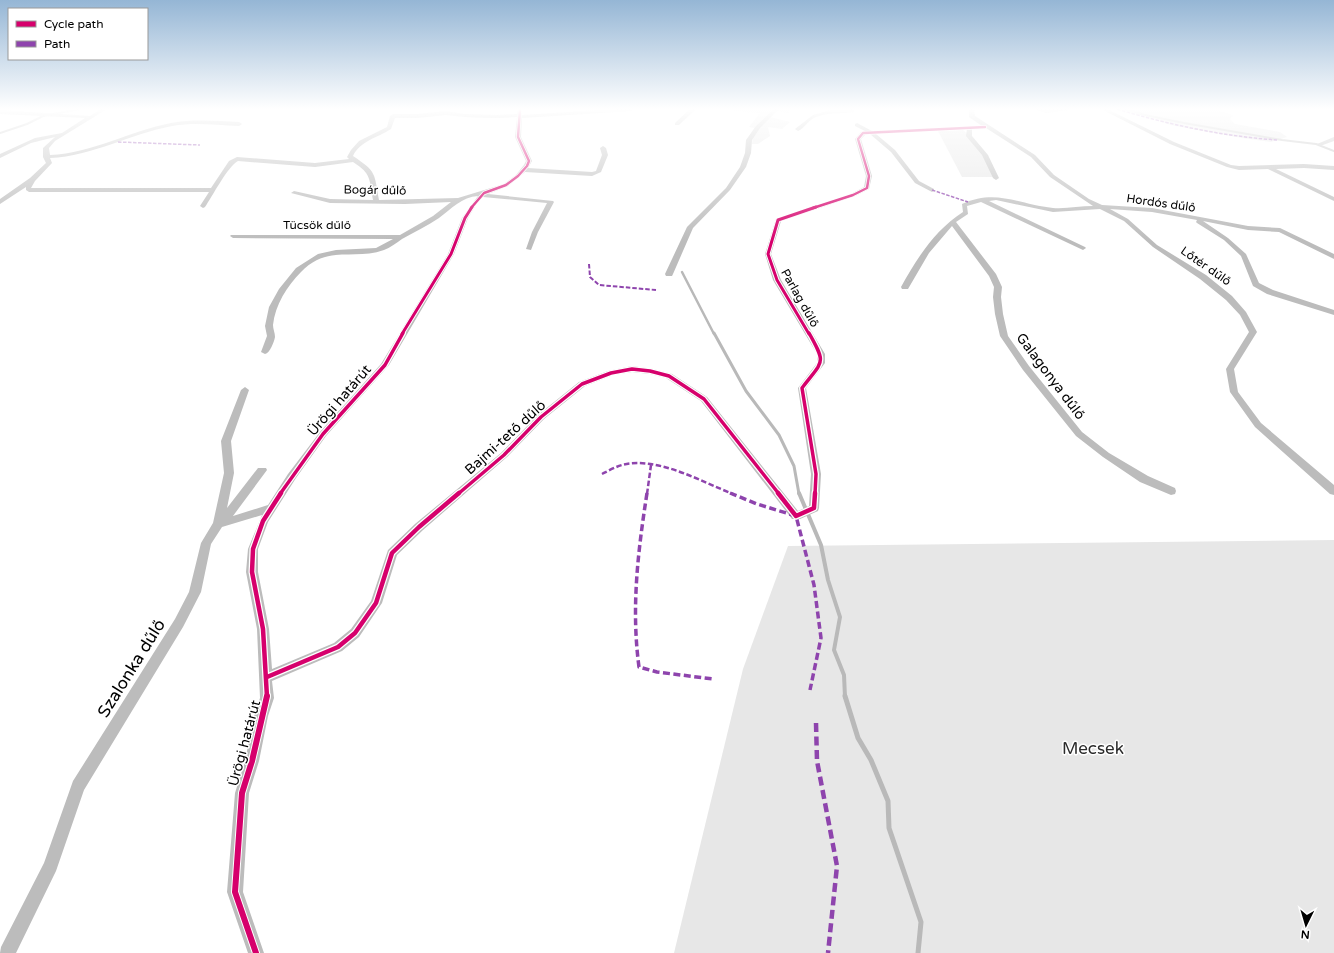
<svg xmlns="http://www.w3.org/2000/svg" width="1334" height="953" font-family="'Varela Round',sans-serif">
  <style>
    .green { fill: #e7e7e7 }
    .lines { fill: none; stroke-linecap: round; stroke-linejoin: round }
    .stream-far4 { stroke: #b9b9b9; stroke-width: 2 }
    .stream-far3 { stroke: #b9b9b9; stroke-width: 2.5 }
    .stream-far2 { stroke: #b9b9b9; stroke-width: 3 }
    .stream-far1 { stroke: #b9b9b9; stroke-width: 4 }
    .stream { stroke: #b9b9b9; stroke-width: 5 }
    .minor { fill: #bcbcbc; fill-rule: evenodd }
    .secondary { fill: #bfbfbf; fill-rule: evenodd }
    .quiet-far4 { stroke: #8e44ad; stroke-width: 1.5; stroke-dasharray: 3.5 1.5; stroke-linecap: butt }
    .quiet-far3 { stroke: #8e44ad; stroke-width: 2; stroke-dasharray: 4.5 2; stroke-linecap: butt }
    .quiet-far2 { stroke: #8e44ad; stroke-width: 2.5; stroke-dasharray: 5.5 2.5; stroke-linecap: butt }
    .quiet-far1 { stroke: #8e44ad; stroke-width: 3.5; stroke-dasharray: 7 3.5; stroke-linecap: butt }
    .quiet { stroke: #8e44ad; stroke-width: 4.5; stroke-dasharray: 9 4.5; stroke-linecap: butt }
    .cycleway-far4-casing { stroke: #fff; stroke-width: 4 }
    .cycleway-far3-casing { stroke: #fff; stroke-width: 5 }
    .cycleway-far2-casing { stroke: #fff; stroke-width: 6 }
    .cycleway-far1-casing { stroke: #fff; stroke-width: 7 }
    .cycleway-casing { stroke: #fff; stroke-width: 8 }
    .cycleway-far4 { stroke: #d6006c; stroke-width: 2.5 }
    .cycleway-far3 { stroke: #d6006c; stroke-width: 3 }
    .cycleway-far2 { stroke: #d6006c; stroke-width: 3.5 }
    .cycleway-far1 { stroke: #d6006c; stroke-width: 4.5 }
    .cycleway { stroke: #d6006c; stroke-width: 6 }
    .labels { text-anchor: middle; stroke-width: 3; stroke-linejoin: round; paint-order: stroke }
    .far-street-label { font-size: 12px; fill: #000; stroke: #fff }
    .street-label { font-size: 14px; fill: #000; stroke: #fff }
    .near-street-label { font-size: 17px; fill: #000; stroke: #fff }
    .near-park-label { font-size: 17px; fill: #2b2b2b; stroke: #fff }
  </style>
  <rect width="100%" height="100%" fill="#fff"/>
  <g class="green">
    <path d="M736,109H792L788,113L777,111L770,117L790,122L782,129L768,127L770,136L758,144H752L754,128L749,127L760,113L734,111Z"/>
    <path d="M1119,109H1214L1233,115L1230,119L1235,124L1280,132L1287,137L1271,142L1242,138L1170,125L1156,119Z"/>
    <path d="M963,130L978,144L996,177H962L938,131Z"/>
    <path d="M1334,540V953H674L743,669L788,546Z"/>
  </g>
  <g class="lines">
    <g class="stream-far4">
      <path d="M1125,109L1145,115L1184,123L1282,140L1316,144L1334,151"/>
      <path d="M0,133L27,124L43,116L80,109"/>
    </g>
    <path class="stream-far3" d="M682,272L714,334"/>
    <path class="stream-far2" d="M714,333L746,391L779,435L794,466L799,494"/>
    <path class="stream-far1" d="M799,493L821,545L828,580L840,617L834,650L844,675L845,697"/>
    <path class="stream" d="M845,696L858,738L871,760L888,801L889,828L921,922L918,953"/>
    <g class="minor">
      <path d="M101,109H107L55,141L49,148L50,155C93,153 130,131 171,123C194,119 217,121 239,122L242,124L239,126C217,125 194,122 172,126C130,134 93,156 50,158L52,163L35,181L31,188H211L229,161L237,157L315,163L349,159L347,157L351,150L359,141L387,127L390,116L393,114H417L446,111L464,114L497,115L517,114L518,109H522V115L615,109H634L631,111L522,118L521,137L532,161L528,168L592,172L596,171L602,155L600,148L603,146L606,148L608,155L601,172L592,176L525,172L508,186L488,194L553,201L554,202L538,232L531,250L526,249L532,232L547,203L483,197L477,203L468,218L454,254L389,365L326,436L296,478L268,522L258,549V572L269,629L272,669L334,643L351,629L371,601L388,550L415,524L501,453L538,415L579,382L608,371L632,366L653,369L672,374L707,397L798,511L809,506L811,474L798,388L817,363V354L773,280L765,254L776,219L851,194L864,187L866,176L855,139L861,132L865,131L855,126V124L857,123L872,131L982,126L969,117V109H974L975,116L1035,155L1054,175L1089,199L1102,205L1152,208L1248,226L1280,228L1334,254V259L1332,258L1279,232L1248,230L1203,221L1228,238L1246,254L1259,283L1273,290L1334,310V315L1267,294L1253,286L1241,256L1224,240L1197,223L1196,222L1197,220L1152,212L1110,209L1128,219L1157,245L1206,275L1232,296L1246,312L1257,332L1234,369L1238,392L1261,423L1334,485V495L1330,494L1255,427L1230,392L1226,369L1249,332L1240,315L1226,300L1200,279L1153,247L1124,221L1100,209L1053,212L996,200L989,201L1085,247L1086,248L1083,250L981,202L967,206L968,214L956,222L996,274L1002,287L1001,297L1003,314L1008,336L1029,366L1082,432L1109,453L1148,476L1175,488L1176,491L1175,494L1171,495L1140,482L1103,457L1076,436L1023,370L1000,336L995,314L993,297L994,287L989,276L952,226L929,253L908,289H902L901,287C917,258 935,230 963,212L962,204C997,188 1019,205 1053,208C1066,209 1080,206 1093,206L1050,177L1031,157L986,128L972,129V136L988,155L999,178L996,180L993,178L982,155L966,136L967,129L876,134L895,150L919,181L934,189V191L932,192L915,183L891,152L870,134L865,135L861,139L872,176L869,189L855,196L781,221L771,254L781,280L825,354V363L806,388L821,474L819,508L818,511L800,519H792L701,401L666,378L650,374L632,372L613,375L585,386L544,419L507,457L423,530L397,555L382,603L359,637L342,651L272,681L274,698L268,716L259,761L249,793L243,892L264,953H248L227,892L235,793L245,761L254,716L260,698L257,629L246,572L248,549L262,515L222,527L211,544L201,592L183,627L84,790L56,871L16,953H0L1,947L44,863L73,781L175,619L189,592L201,543L213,523L224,473L221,441L241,390L245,387L249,390L231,441L234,473L227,508L258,468H266L267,470L233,516L268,505L288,474L320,432L381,364L448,254L462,218L478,196C462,197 451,209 439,218C427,226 414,232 402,239C396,243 390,248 384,250C353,261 328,244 301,272C287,286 275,305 273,325C273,329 275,333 275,337C274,342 270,353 265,354L261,352L267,336L265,326L269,307L279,289L296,268L318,254L336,250L376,248L393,239L233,238L230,236L231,235H400L433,216L451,202L405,204L330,203L291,193L294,191L330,199L373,200C369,179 372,174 353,162L315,167L238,161C228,166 212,197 205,207L203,208L200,206L209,192H29L26,190V187L0,204V199L30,178L46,163L43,157V148L55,137L31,143L0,158V154L35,138L62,133L85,118L0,114V110L90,116ZM446,115C470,118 493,119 517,117L515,137L526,161L524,165L516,175L504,184L458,198L379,200C374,173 377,172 353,156C360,141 377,138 391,129L395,118H417Z"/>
      <path d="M690,109H696L679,125H675V123Z"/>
      <path d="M774,109H779L760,128L752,140L751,153L746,167L730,190L693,228L673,274L672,276H666L665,274L687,227L726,188L740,167L745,153L746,140L756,126Z"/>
      <path d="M852,109L854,110V112C841,114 828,112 816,117C808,120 805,128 798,131L795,129L813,115L831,110Z"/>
      <path d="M1033,109H1075L1046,113Z"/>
      <path d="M1101,109H1107L1174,142L1231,165L1239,166L1304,164L1334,166V170L1304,168L1276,169L1334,197V201L1268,169L1239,170L1227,167L1170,144Z"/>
      <path d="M1334,137V141L1320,146L1317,144Z"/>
    </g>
    <path class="secondary" d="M0,109H6L0,112Z"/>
    <g class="quiet-far4">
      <path d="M1117,109C1170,125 1222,136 1277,140"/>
      <path d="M118,142L200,145"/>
      <path d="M932,190L968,202"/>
    </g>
    <path class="quiet-far3" d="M589,264L590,277L599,285L656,290"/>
    <g class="quiet-far2">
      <path d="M602,474C608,471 615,467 622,465C657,456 700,481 733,494"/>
      <path d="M647,494L651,465"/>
    </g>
    <g class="quiet-far1">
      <path d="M647,493C638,551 631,608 639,667L657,672L713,679"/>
      <path d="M730,493L757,504L796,516L814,585L821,638L810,690"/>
    </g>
    <path class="quiet" d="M816,723L817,761L837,866L828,953"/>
    <defs>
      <g id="cycleway-far4">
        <path d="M471,208L484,193L506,185L518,176L527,166L529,161L518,137L520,109"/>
        <path d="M813,208L853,195L867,188L869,176L858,139L863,133L985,127"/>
      </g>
      <g id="cycleway-far3">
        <path d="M402,334L451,254L465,218L472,207"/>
        <path d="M809,334L777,280L768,254L778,220L816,207"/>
      </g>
      <g id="cycleway-far2">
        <path d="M809,333C827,365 823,360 802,388L816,474L815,494"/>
        <path d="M280,494L323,434L385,365L403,333"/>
        <path d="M458,494L504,455L541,417L582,384L611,373L632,369L650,371L669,376L704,399L779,494"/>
      </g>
      <g id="cycleway-far1">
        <path d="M778,493L796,516L814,508L815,493"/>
        <path d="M267,677L338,647L355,633L376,603L392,553L419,527L459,493"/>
        <path d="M267,697L263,629L252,572L253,549L263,521L281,493"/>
      </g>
      <path id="cycleway" d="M256,953L235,892L242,793L252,761L267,696"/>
    </defs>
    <use href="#cycleway-far4" class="cycleway-far4-casing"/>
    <use href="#cycleway-far3" class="cycleway-far3-casing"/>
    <use href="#cycleway-far2" class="cycleway-far2-casing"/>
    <use href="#cycleway-far1" class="cycleway-far1-casing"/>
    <use href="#cycleway" class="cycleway-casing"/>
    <use href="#cycleway-far4" class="cycleway-far4"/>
    <use href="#cycleway-far3" class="cycleway-far3"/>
    <use href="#cycleway-far2" class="cycleway-far2"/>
    <use href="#cycleway-far1" class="cycleway-far1"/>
    <use href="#cycleway" class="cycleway"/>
  </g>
  <linearGradient id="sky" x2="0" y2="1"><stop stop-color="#95b6d5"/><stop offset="0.45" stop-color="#fff"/><stop offset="1" stop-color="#fff" stop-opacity="0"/></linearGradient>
  <rect width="1334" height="242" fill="url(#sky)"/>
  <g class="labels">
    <g class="far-street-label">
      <text transform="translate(375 190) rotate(1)" y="4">Bogár dűlő</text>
      <text transform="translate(1161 203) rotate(8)" y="4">Hordós dűlő</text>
      <text x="317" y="229">Tücsök dűlő</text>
      <text transform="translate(1206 266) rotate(35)" y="4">Lőtér dűlő</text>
      <text transform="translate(800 298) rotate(61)" y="4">Parlag dűlő</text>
    </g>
    <g class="street-label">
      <text transform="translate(1051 376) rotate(53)" y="5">Galagonya dűlő</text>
      <text transform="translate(339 400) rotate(-49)" y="5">Ürögi határút</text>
      <text transform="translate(505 437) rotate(-42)" y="5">Bajmi-tető dűlő</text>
      <text transform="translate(244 743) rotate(-75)" y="5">Ürögi határút</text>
    </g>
    <g class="near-street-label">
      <text transform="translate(131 668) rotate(-58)" y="6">Szalonka dűlő</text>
    </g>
    <g class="near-park-label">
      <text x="1093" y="754">Mecsek</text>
    </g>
  </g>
  <rect x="8" y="8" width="140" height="52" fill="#ffffff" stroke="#999999"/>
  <rect x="16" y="21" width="20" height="6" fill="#d6006c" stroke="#999999"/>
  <text x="44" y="28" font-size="12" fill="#000000">Cycle path</text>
  <rect x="16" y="41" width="20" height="6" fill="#8e44ad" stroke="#999999"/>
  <text x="44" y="48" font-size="12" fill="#000000">Path</text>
  <g transform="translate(1306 925) rotate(185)" stroke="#ffffff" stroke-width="3" paint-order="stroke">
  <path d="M0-3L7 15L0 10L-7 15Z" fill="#000000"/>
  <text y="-6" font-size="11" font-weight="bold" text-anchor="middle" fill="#000000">N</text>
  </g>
</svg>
